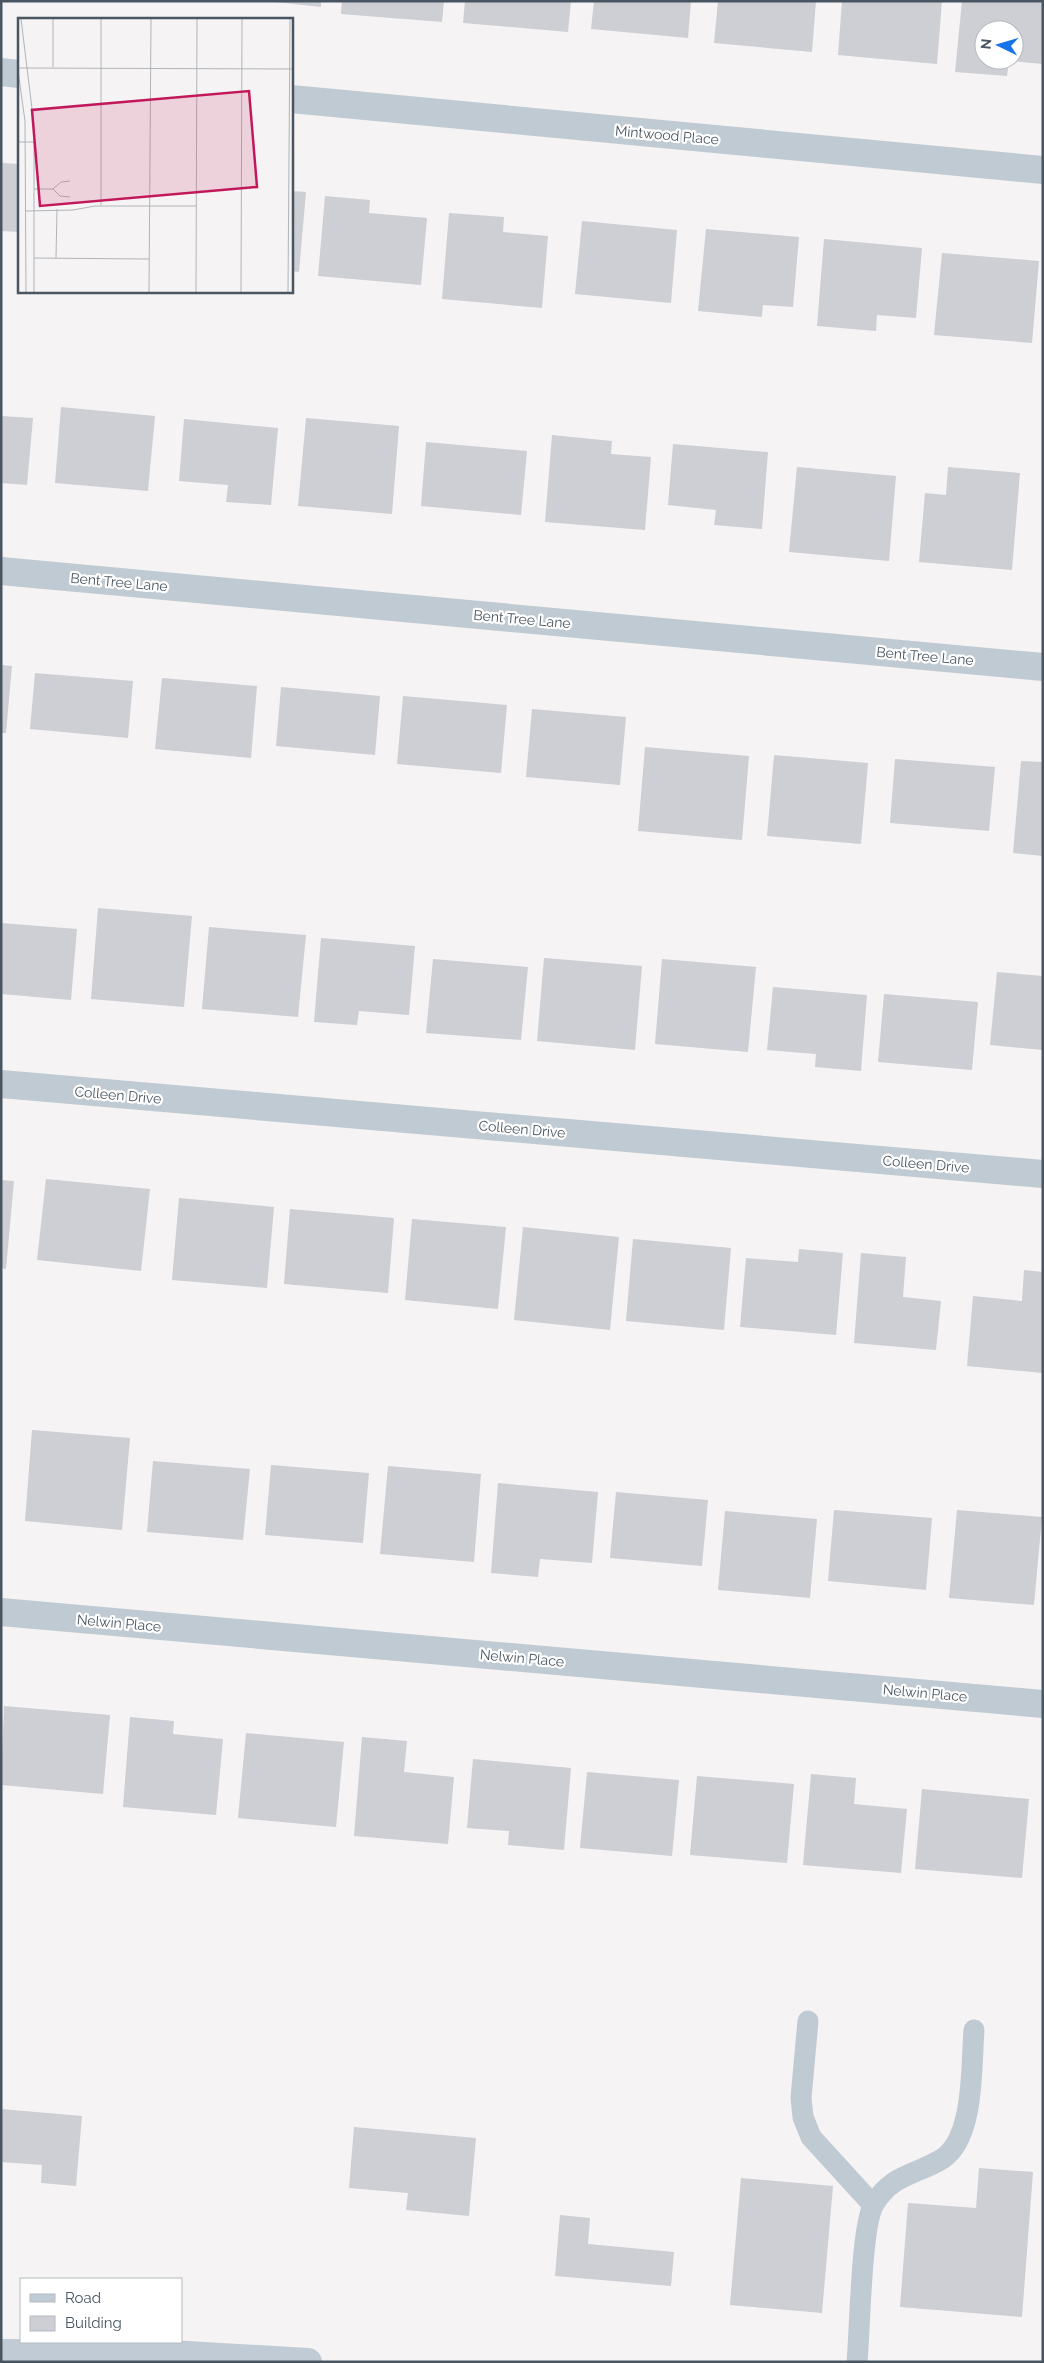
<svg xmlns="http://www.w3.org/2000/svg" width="1044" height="2363" font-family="Raleway,sans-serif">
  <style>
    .building { fill: #cdcfd5; fill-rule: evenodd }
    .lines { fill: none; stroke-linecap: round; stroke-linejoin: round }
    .service { stroke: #c0cad2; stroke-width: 21 }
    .minor { stroke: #c0cad2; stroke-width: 28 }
    .secondary { stroke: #c0cbd6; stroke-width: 28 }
    .labels { text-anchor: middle; stroke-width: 4.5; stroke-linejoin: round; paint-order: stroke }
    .street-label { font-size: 14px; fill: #495661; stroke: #fff }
    .inset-road { fill: none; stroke: #b0b4b9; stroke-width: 1 }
    .view { fill: #c2185b; fill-opacity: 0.15; stroke: #c2185b; stroke-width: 2.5 }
    .inset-edge { fill: none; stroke: #495661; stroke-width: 2.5 }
  </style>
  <rect width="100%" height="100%" fill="#f5f3f3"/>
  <g class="building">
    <path d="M266,1H321V7Z"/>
    <path d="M342,1H444L442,22L341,14Z"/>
    <path d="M465,1H571L568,32L463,23Z"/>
    <path d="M594,1H691L688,38L591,29Z"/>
    <path d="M718,1H816L812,52L714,43Z"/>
    <path d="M842,1H942L937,64L838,55Z"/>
    <path d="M962,1H1043V64L1009,61L1007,76L955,72ZM984,30H1014V60H984Z"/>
    <path d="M1,163L19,164V232L1,231Z"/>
    <path d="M291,191L306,192L299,272L291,271Z"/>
    <path d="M325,196L370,200L369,213L427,218L421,285L318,276Z"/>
    <path d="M449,213L504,217L503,232L548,236L542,308L442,299Z"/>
    <path d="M582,221L677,230L671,303L575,294Z"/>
    <path d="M706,229L799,237L793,307L763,305L762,317L698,311Z"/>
    <path d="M824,239L922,248L916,318L877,315L876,331L817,326Z"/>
    <path d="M942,253L1039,261L1032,343L934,335Z"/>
    <path d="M61,407L155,416L148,491L55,483Z"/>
    <path d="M1,416L33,418L27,485L1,483Z"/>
    <path d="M306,418L399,426L392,514L298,506Z"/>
    <path d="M184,419L278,428L271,505L226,502L228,485L179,481Z"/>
    <path d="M552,435L612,441L611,454L651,457L645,530L545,522Z"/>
    <path d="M426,442L527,451L521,515L421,506Z"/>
    <path d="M673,444L768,452L762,529L714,525L716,510L668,505Z"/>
    <path d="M797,467L896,476L889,561L789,552Z"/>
    <path d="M948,467L1020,473L1012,570L919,562L925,493L946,495Z"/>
    <path d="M1,665L12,666L6,733H1Z"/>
    <path d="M35,673L133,681L128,738L30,729Z"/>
    <path d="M162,678L257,686L251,758L155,749Z"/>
    <path d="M281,687L380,696L375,755L276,746Z"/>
    <path d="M403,696L507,705L501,773L397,764Z"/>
    <path d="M532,709L626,717L620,785L526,777Z"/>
    <path d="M645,747L749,756L742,840L638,831Z"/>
    <path d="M774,755L868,763L861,844L767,836Z"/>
    <path d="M895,759L995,767L989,831L890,823Z"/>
    <path d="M1021,761L1043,762V856L1013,853Z"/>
    <path d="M98,908L192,916L184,1007L91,999Z"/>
    <path d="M1,923L77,929L71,1000L1,994Z"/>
    <path d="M209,927L306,935L298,1017L202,1009Z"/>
    <path d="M321,938L415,946L409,1015L359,1011L357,1025L314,1022Z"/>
    <path d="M544,958L642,966L635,1050L537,1041Z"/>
    <path d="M433,959L528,967L521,1040L426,1033Z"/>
    <path d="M662,959L756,967L748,1052L655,1044Z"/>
    <path d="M997,972L1043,976V1050L990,1045Z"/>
    <path d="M773,987L867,995L861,1071L815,1067L816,1054L767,1050Z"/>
    <path d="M884,994L978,1002L972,1070L878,1062Z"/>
    <path d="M46,1179L150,1189L141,1271L37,1260Z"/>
    <path d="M1,1180L14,1181L6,1269L1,1268Z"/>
    <path d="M179,1198L274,1207L267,1288L172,1280Z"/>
    <path d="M290,1209L394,1218L388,1293L284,1284Z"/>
    <path d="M412,1219L506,1227L498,1309L405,1300Z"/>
    <path d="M523,1227L619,1237L610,1330L514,1320Z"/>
    <path d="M633,1239L731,1248L724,1330L626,1321Z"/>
    <path d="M799,1249L843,1253L836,1335L740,1327L746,1258L798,1262Z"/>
    <path d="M861,1253L906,1257L903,1297L941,1301L936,1350L854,1343Z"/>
    <path d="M1024,1270L1043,1272V1373L967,1366L973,1296L1022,1301Z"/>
    <path d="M32,1430L130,1438L122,1530L25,1521Z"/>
    <path d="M153,1461L250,1469L243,1540L147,1532Z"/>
    <path d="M271,1465L369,1473L363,1543L265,1535Z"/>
    <path d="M388,1466L481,1474L474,1562L380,1554Z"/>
    <path d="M498,1483L598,1492L592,1563L540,1559L538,1577L491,1573Z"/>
    <path d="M616,1492L708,1500L702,1566L610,1558Z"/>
    <path d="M834,1510L932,1518L926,1590L828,1581Z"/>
    <path d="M957,1510L1042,1517L1034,1605L949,1598Z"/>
    <path d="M725,1511L817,1519L810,1598L718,1590Z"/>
    <path d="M4,1706L110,1715L103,1794L1,1785Z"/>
    <path d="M130,1717L174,1721L173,1734L223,1739L216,1815L123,1807Z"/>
    <path d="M246,1733L344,1742L336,1827L238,1818Z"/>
    <path d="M362,1737L407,1741L404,1772L454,1777L448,1844L354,1836Z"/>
    <path d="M473,1759L571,1768L564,1850L508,1845L509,1831L467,1828Z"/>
    <path d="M587,1772L679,1780L672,1856L580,1848Z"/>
    <path d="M811,1774L856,1778L854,1804L907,1809L901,1873L803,1865Z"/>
    <path d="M697,1776L794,1784L787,1863L690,1855Z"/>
    <path d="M922,1789L1029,1799L1022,1878L915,1869Z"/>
    <path d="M1,2109L82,2116L76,2186L41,2183L42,2165L1,2162Z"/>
    <path d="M354,2127L476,2138L469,2216L406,2210L408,2193L349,2188Z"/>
    <path d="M979,2168L1033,2172L1022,2317L900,2307L908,2203L976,2208Z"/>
    <path d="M741,2178L833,2186L822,2313L730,2305Z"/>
    <path d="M560,2215L590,2218L588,2244L674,2252L671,2286L555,2276Z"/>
  </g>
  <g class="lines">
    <g class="service">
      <path d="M808,2021L801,2098L803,2117L811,2137L873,2205"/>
      <path d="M857,2362C860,2331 861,2225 874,2204C892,2174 916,2175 942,2159C975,2138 971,2065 974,2030"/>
    </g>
    <g class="minor">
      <path d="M1,72L19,74"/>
      <path d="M291,99L1043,170"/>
      <path d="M1,571L1043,667"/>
      <path d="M1,1084L1043,1174"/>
      <path d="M1,1612L1043,1704"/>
    </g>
    <path class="secondary" d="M1,2353L170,2354L308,2362"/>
  </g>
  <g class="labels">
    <g class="street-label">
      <text transform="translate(667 135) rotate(5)" y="5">Mintwood Place</text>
      <text transform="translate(119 582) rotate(5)" y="5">Bent Tree Lane</text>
      <text transform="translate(522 619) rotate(5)" y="5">Bent Tree Lane</text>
      <text transform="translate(925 656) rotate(5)" y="5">Bent Tree Lane</text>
      <text transform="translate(118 1095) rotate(5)" y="5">Colleen Drive</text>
      <text transform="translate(522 1129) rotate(5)" y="5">Colleen Drive</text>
      <text transform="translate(926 1164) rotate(5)" y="5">Colleen Drive</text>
      <text transform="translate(119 1623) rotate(5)" y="5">Nelwin Place</text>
      <text transform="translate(522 1658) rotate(5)" y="5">Nelwin Place</text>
      <text transform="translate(925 1693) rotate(5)" y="5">Nelwin Place</text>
    </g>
  </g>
  <g transform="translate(18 18)">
    <rect width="275" height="275" fill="#f5f3f3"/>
    <path class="inset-road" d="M3,1L16,107V274M35,49V1M0,50L275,51M0,53L7,103L8,274M0,124H16M16,171H35L42,178L52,179M35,171L43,164L52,163M83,187V1M8,193L55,192L77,188H178M16,240L131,241M38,240L39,191M131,274L133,1M178,274L179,1M223,274L224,1M270,274L272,1"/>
    <path class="view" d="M231,73L239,169L22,188L14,92Z"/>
    <rect width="275" height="275" class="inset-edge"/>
  </g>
  <rect width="1044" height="2363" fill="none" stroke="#495661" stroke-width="5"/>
  <rect x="20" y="2278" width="162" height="65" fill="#ffffff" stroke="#b6bbc0"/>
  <rect x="30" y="2294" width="25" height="8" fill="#c0cbd6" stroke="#b6bbc0"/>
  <text x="65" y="2303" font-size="15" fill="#495661">Road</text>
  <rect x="30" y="2316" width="25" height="15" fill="#cdcfd5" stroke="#b6bbc0"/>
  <text x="65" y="2328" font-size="15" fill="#495661">Building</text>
  <g transform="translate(999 45) rotate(275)"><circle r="24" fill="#ffffff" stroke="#b6bbc0"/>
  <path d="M0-4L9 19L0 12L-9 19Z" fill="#1573ec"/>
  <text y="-8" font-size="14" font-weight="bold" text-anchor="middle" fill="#495661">N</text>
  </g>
</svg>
